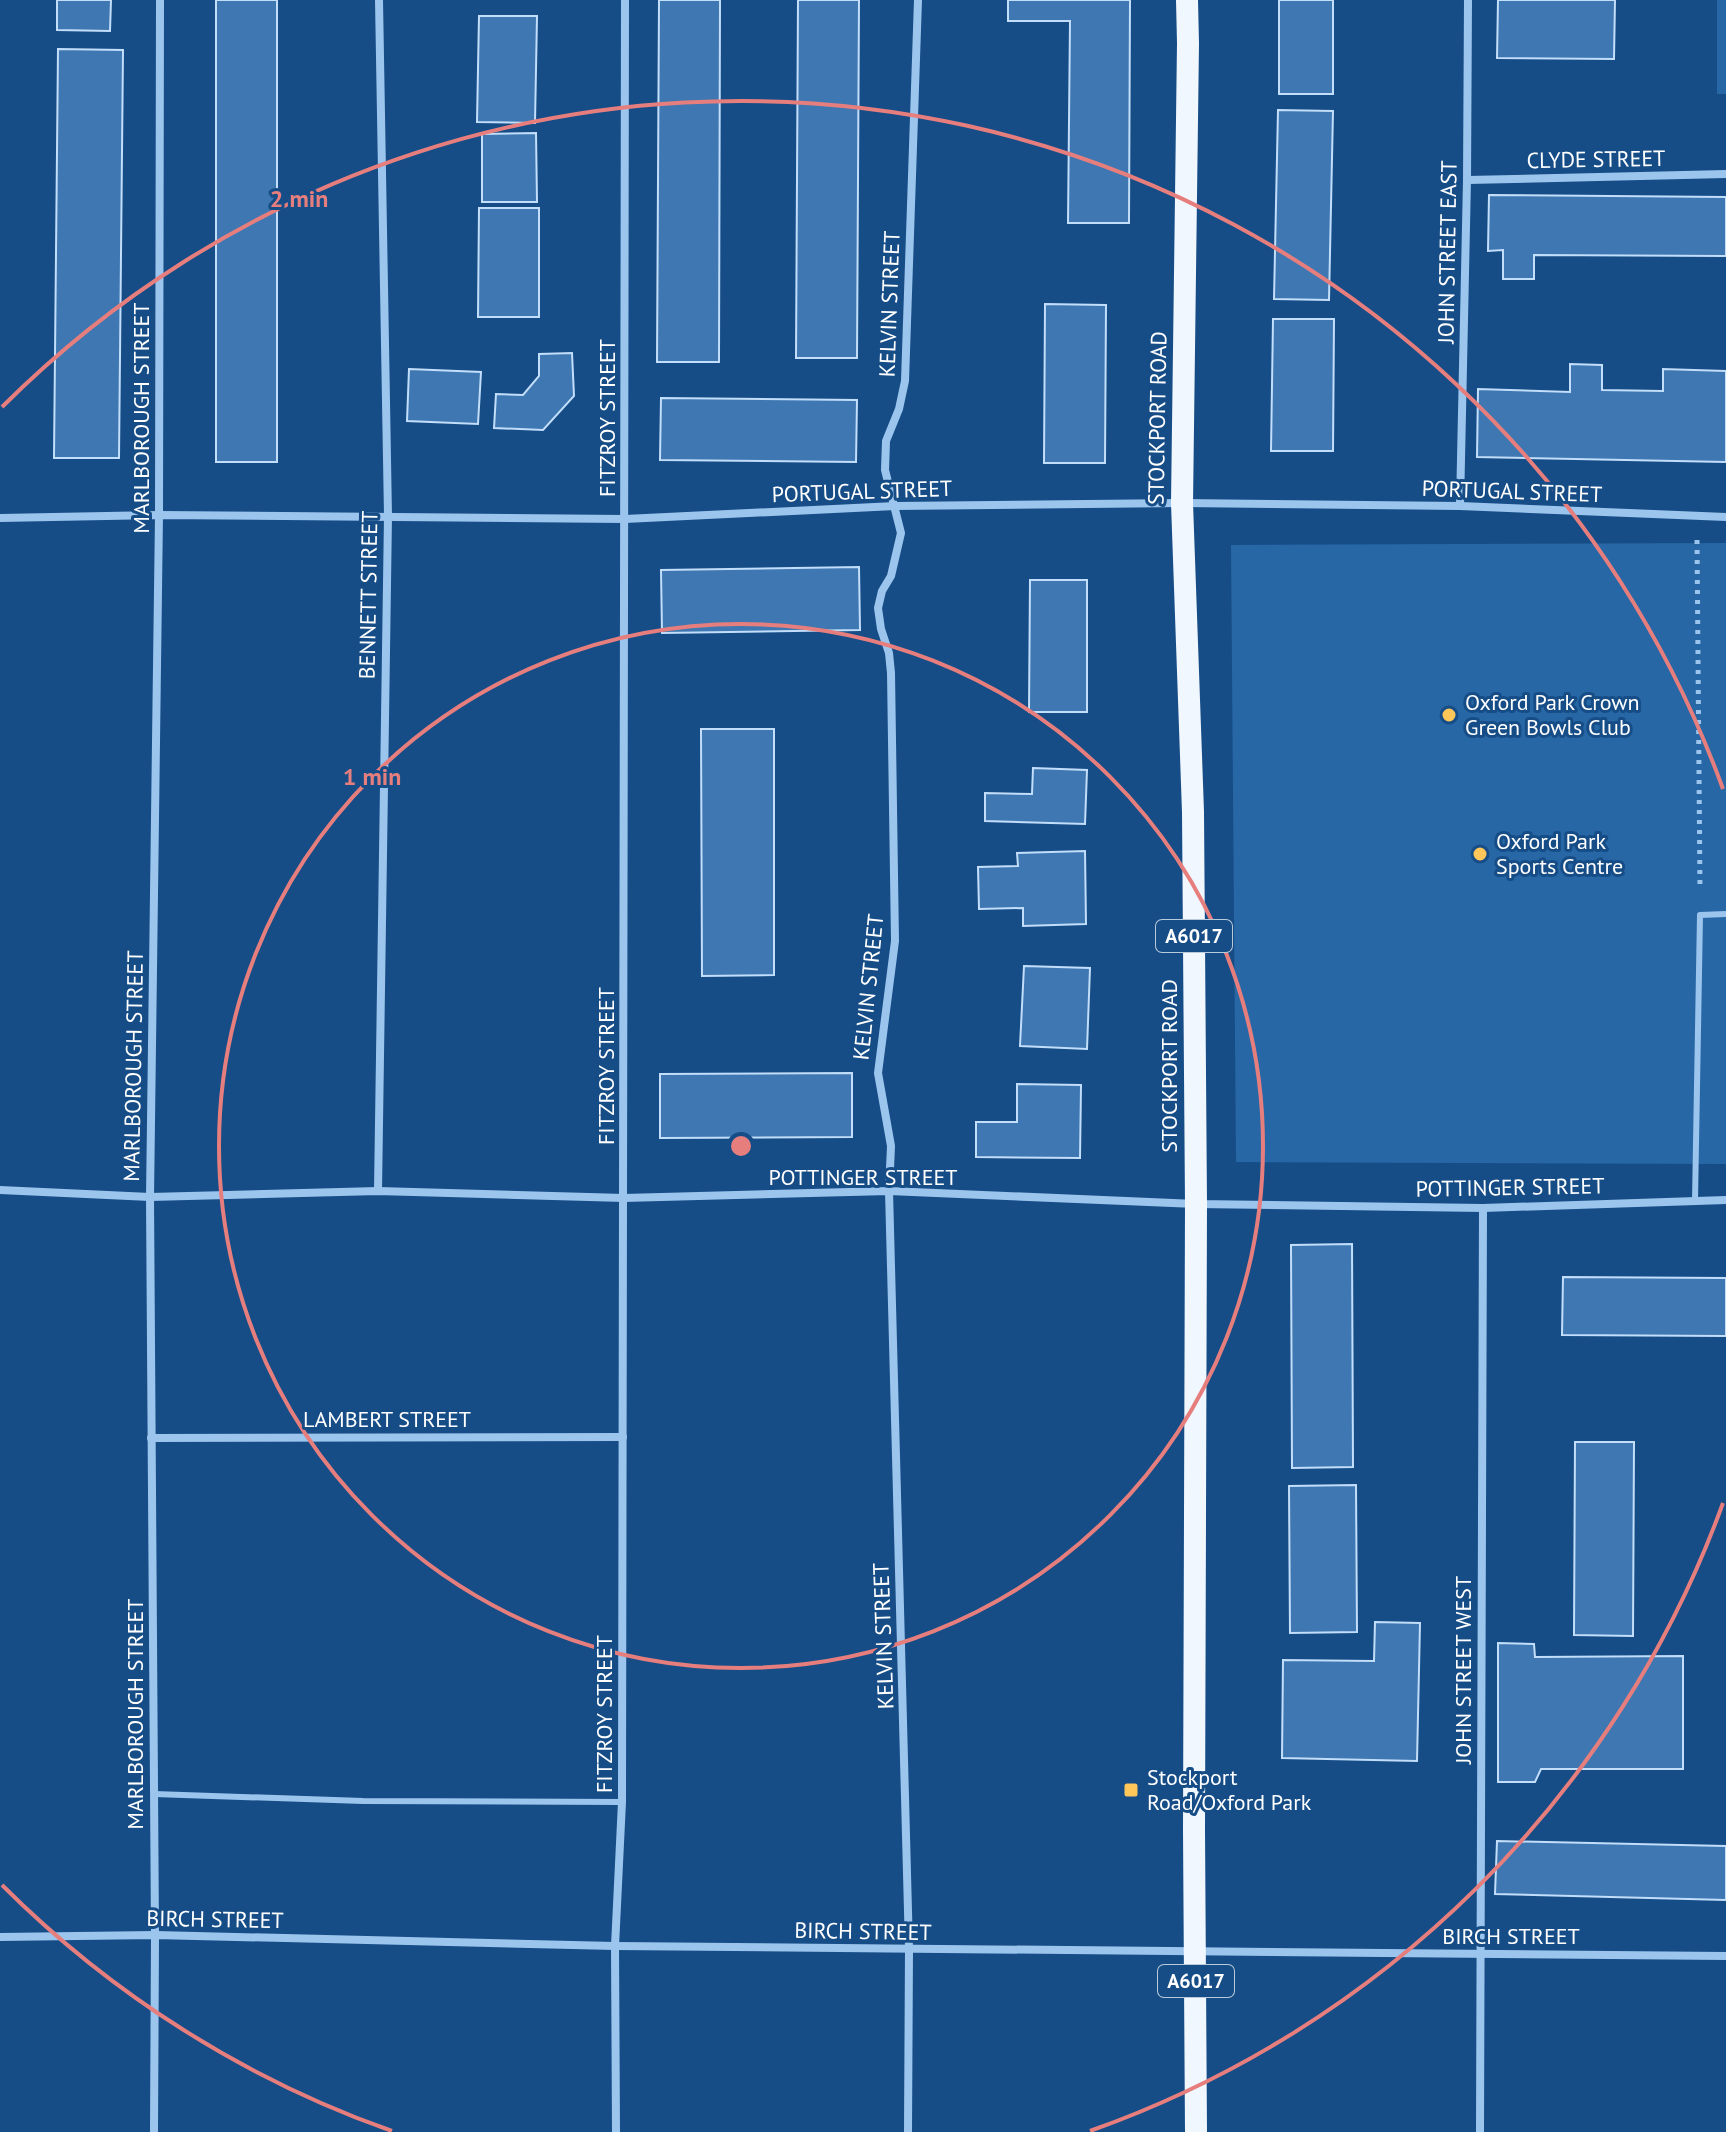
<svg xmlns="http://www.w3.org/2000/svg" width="1726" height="2132" font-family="'PT Sans',sans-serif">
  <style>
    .green { fill: #2867a5 }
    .building { fill: #3e77b1; stroke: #c2defa; stroke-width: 2 }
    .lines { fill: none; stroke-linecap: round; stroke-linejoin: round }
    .path { stroke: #9cc5ee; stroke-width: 5; stroke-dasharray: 4 6; stroke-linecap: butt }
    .service { stroke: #9cc5ee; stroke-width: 6 }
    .minor { stroke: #9cc5ee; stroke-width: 8 }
    .trunk { stroke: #f1f7ff; stroke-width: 22 }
    .ring { fill: none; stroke: #e67e7e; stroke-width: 4 }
    .poi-dot { fill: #ffc759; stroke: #164d87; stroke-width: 3 }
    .labels { text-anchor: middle; stroke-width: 6; stroke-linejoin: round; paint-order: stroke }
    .shield { fill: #164d87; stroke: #b9cadb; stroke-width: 2 }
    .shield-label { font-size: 20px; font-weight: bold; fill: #fff }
    .street-label { font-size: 22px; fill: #fff; stroke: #164d87 }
    .poi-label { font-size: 22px; fill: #fff; stroke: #164d87; text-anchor: start }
    .centre { fill: #e67e7e; stroke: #164d87; stroke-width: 4 }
    .ring-label { font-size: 24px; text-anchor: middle; font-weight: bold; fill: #e67e7e; stroke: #164d87; stroke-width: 6; stroke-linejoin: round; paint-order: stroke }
  </style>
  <rect width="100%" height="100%" fill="#164d87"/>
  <g class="green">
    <rect x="1717" y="0" width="9" height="94"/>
    <path d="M1726,543V1164L1236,1162L1231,545Z"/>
  </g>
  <g class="building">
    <path d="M57,0H111L110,31L57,30Z"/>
    <rect x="216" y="0" width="61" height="462"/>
    <path d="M659,0H720L719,362H657Z"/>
    <path d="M798,0H859L857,358H796Z"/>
    <path d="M1008,0H1130L1129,223H1068L1070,21H1008Z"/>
    <rect x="1279" y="0" width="54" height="94"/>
    <path d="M1498,0H1615L1614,59L1497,58Z"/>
    <path d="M479,16H537L535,123L477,122Z"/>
    <path d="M58,49L123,50L119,458H54Z"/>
    <path d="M1278,110L1333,111L1329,300L1274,299Z"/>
    <path d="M536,133L537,202H482V134Z"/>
    <path d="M1489,195L1726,197V256L1534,255V279H1503V250L1488,251Z"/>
    <path d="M479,208H539V317H478Z"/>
    <path d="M1045,304L1106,305L1105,463H1044Z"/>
    <path d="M1273,319H1334L1333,451H1271Z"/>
    <path d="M572,353L574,396L543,430L494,428L496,394L523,395L539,376V354Z"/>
    <path d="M1570,364L1602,365V390L1663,391V369L1726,371V462L1477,457L1478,389L1570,392Z"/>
    <path d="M409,369L481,372L478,424L407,421Z"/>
    <path d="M661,398L857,400L856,462L660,460Z"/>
    <path d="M859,567L860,630L662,633L661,570Z"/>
    <path d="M1030,580H1087V712H1029Z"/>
    <path d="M701,729H774V975L702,976Z"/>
    <path d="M1033,768L1087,770L1085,824L985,821V793L1032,794Z"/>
    <path d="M1085,851L1086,924L1023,926V908L979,909L978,867L1018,866L1017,853Z"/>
    <path d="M1024,966L1090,968L1087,1049L1020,1046Z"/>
    <path d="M852,1073V1137L660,1138V1074Z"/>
    <path d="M1017,1084L1081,1085L1080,1158L976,1157V1122H1017Z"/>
    <path d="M1352,1244L1353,1467L1292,1468L1291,1245Z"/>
    <path d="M1563,1277L1726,1278V1336L1562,1335Z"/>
    <path d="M1575,1442H1634L1633,1636L1574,1635Z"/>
    <path d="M1356,1485L1357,1632L1290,1633L1289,1486Z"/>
    <path d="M1375,1622L1420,1623L1417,1761L1282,1758L1283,1660L1374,1661Z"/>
    <path d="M1498,1643L1534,1644L1535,1657L1683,1656V1769H1541L1535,1782H1498Z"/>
    <path d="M1497,1841L1726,1846V1900L1495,1894Z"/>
  </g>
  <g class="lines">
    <path class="path" d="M1697,540L1700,890"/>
    <g class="service">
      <path d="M1695,1201L1700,915L1726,914"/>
      <path d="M154,1794L363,1801L622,1802"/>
    </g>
    <g class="minor">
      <path d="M1467,180L1726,174"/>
      <path d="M1460,506L1467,180L1468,0"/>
      <path d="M0,518L159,515L625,519L895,506L1182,503L1460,506L1726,517"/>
      <path d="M0,1190L150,1197L378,1191L624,1198L889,1191L1196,1204L1483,1208L1726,1200"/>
      <path d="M378,1191L388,516L379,0"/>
      <path d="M151,1438L623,1437"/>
      <path d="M0,1937L155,1935L615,1946L1726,1956"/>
      <path d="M154,2132L155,1935L150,1197L159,515L160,0"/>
      <path d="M616,2132L615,1946L622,1802L625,0"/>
      <path d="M908,2132L909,1949L889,1191L891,1146L878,1073L895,941L891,673L889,653L881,629L878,608L882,591L891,576L901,533L885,470L886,441L899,409L905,381L918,0"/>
      <path d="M1480,2132L1483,1208"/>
    </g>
    <path class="trunk" d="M1187,0L1188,43L1182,503L1193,812L1196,1204L1194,1830L1196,2132"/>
  </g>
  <g class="ring">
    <circle cx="741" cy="1146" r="522"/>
    <path d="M1723 1503A1045 1045 0 0 1 1090 2131M392 2131A1045 1045 0 0 1 2 1885M2 407A1045 1045 0 0 1 1723 789"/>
  </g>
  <g class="poi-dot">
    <circle cx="1449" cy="715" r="8"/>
    <circle cx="1480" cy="854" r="8"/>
    <rect x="1123" y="1782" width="16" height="16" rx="4"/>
  </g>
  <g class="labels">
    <g class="shield">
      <rect x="1156" y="920" width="76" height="32" rx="6"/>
      <rect x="1158" y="1965" width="76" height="32" rx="6"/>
    </g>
    <g class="shield-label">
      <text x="1194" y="943">A6017</text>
      <text x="1196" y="1988">A6017</text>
    </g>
    <g class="street-label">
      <text transform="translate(1596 159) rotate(-1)" y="8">CLYDE STREET</text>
      <text transform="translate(1447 252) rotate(-89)" y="8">JOHN STREET EAST</text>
      <text transform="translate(889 304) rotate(-88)" y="8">KELVIN STREET</text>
      <text transform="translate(141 418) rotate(-90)" y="8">MARLBOROUGH STREET</text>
      <text transform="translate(607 418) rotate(-90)" y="8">FITZROY STREET</text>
      <text transform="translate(1157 418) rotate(-89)" y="8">STOCKPORT ROAD</text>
      <text transform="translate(862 491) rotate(-2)" y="8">PORTUGAL STREET</text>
      <text transform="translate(1512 491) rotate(2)" y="8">PORTUGAL STREET</text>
      <text transform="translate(368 595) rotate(-89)" y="8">BENNETT STREET</text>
      <text transform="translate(868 987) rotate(-84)" y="8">KELVIN STREET</text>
      <text transform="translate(133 1066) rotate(-89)" y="8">MARLBOROUGH STREET</text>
      <text transform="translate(606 1066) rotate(-90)" y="8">FITZROY STREET</text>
      <text transform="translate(1169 1066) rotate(-90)" y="8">STOCKPORT ROAD</text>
      <text x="863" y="1185">POTTINGER STREET</text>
      <text transform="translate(1510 1187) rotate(-1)" y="8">POTTINGER STREET</text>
      <text x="387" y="1427">LAMBERT STREET</text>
      <text transform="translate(883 1636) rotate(-92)" y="8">KELVIN STREET</text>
      <text transform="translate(1463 1670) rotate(-90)" y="8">JOHN STREET WEST</text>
      <text transform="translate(135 1714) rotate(-90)" y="8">MARLBOROUGH STREET</text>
      <text transform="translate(604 1714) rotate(-90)" y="8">FITZROY STREET</text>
      <text transform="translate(215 1919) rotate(1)" y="8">BIRCH STREET</text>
      <text transform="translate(863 1931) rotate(1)" y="8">BIRCH STREET</text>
      <text x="1511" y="1944">BIRCH STREET</text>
    </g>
    <g class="poi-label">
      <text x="1465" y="710">Oxford Park Crown<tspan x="1465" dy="25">Green Bowls Club</tspan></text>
      <text x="1496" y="849">Oxford Park<tspan x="1496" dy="25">Sports Centre</tspan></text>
      <text x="1147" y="1785">Stockport<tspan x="1147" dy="25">Road/Oxford Park</tspan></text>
    </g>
  </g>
  <circle cx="741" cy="1146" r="12" class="centre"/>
  <g class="ring-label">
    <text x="299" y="207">2 min</text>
    <text x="372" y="785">1 min</text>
  </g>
</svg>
